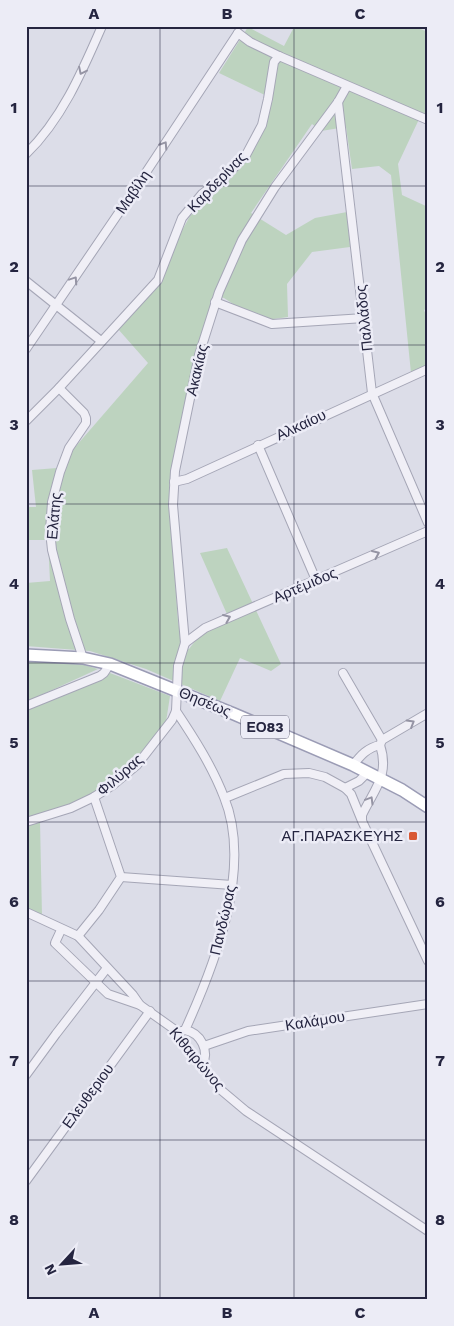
<svg xmlns="http://www.w3.org/2000/svg" width="454" height="1326" font-family="'Work Sans',sans-serif">
  <style>
    .green { fill: #bdd3bf }
    .lines { fill: none; stroke-linecap: round; stroke-linejoin: round }
    .street-casing { stroke: #a5a6b6; stroke-width: 10 }
    .primary-casing { stroke: #9b9cb5; stroke-width: 14 }
    .street { stroke: #f0eff6; stroke-width: 8 }
    .primary { stroke: #fff; stroke-width: 11 }
    .oneway { stroke: #9594a4 }
    .grid { fill: none; stroke: #252540; stroke-width: 1; stroke-opacity: 0.55 }
    .poi-dot { fill: #d95935; stroke: #ececf6; stroke-width: 2 }
    .labels { text-anchor: middle; stroke-width: 5; stroke-linejoin: round; paint-order: stroke }
    .shield { fill: #ececf6; stroke: #616177; stroke-width: 1 }
    .shield-label { font-size: 14px; font-weight: bold; fill: #252540 }
    .street-label { font-size: 15px; fill: #252540; stroke: #ececf6 }
    .poi-label { font-size: 15px; fill: #252540; stroke: #ececf6; text-anchor: end }
    .neatline { fill: none; stroke: #252540; stroke-width: 2 }
    .grid-label { font-size: 16px; text-anchor: middle; font-weight: bold; fill: #252540 }
  </style>
  <rect width="100%" height="100%" fill="#dcdde8"/>
  <g class="green">
    <path d="M287,26H413L428,32V116L421,115L398,164L402,195L428,207V308L424,310L428,321V373H411L391,175L379,166L352,169L346,127L321,131L312,124L251,213L286,235L315,218L347,212L350,247L312,252L287,284L288,317L259,321L224,298L214,296L195,354L169,488L178,622L183,647L189,649C200,633 213,628 230,621L200,553L227,548L281,664L271,671L240,658L220,701L146,669L90,651L26,646V583L50,581L48,540H26V507H36L32,470L57,468L148,363L118,329L160,283L179,236L190,216L225,185L248,159L264,129L273,99L219,73L248,27L284,46L293,29Z"/>
    <path d="M26,662L81,664L98,669L26,702Z"/>
    <path d="M110,673L170,696L166,722L132,763L97,791L71,804L26,818V710L86,684L98,681Z"/>
    <path d="M40,821L42,916L26,908V827Z"/>
  </g>
  <g class="lines">
    <defs>
      <g id="street">
        <path d="M238,33L250,42L279,56"/>
        <path d="M338,102L372,393L428,523"/>
        <path d="M26,154C62,119 82,72 102,26"/>
        <path d="M26,281L101,341"/>
        <path d="M215,302L272,324L364,318"/>
        <path d="M26,349L137,186L238,33"/>
        <path d="M59,388L84,413L86,418V423L69,448L60,472L52,502L50,531L52,550L70,619L83,658"/>
        <path d="M26,421L59,388L158,280L182,218L202,194L227,175L246,155L262,125L268,99L274,62L279,56L428,120"/>
        <path d="M258,445L316,580"/>
        <path d="M174,482L187,479L428,369"/>
        <path d="M185,643L205,628L428,531"/>
        <path d="M343,673L382,740"/>
        <path d="M26,706L100,676L104,673L110,664"/>
        <path d="M176,711C194,738 212,766 224,797C253,868 215,964 185,1030L178,1032"/>
        <path d="M353,765C361,755 367,748 380,745L382,740L428,713"/>
        <path d="M345,788L359,781L368,772"/>
        <path d="M225,798L284,774L309,773L325,777L345,788L351,794L362,821L428,961"/>
        <path d="M362,819V815C374,789 390,776 380,745"/>
        <path d="M26,822L71,808L94,797L113,785L137,765L172,720L176,711L178,666L185,643L173,505L175,471L199,355L219,292L242,240L275,187L338,102L347,86"/>
        <path d="M121,877L232,885"/>
        <path d="M26,912L78,936L133,995L140,1005L178,1032L180,1039L194,1058L202,1066L221,1090L246,1111L428,1231"/>
        <path d="M61,930L55,943L108,994L140,1005"/>
        <path d="M78,936L99,910L121,877L94,797"/>
        <path d="M185,1030C201,1033 210,1051 202,1066"/>
        <path d="M204,1046L248,1031L428,1004"/>
        <path d="M26,1075L56,1034L107,968"/>
        <path d="M26,1181L150,1011"/>
      </g>
      <path id="primary" d="M26,655L83,658L110,664L234,714L353,765L402,790L428,807"/>
    </defs>
    <use href="#street" class="street-casing"/>
    <use href="#primary" class="primary-casing"/>
    <use href="#street" class="street"/>
    <use href="#primary" class="primary"/>
  </g>
  <defs><path id="oneway-chevron" d="M-2-3.5L2.5 0L-2 3.5" fill="none" stroke-width="1.6" stroke-linecap="round" stroke-linejoin="round" transform="scale(1.25)"/></defs>
  <g class="oneway">
    <use href="#oneway-chevron" transform="translate(82 71) rotate(116)"/>
    <use href="#oneway-chevron" transform="translate(164 145) rotate(-57)"/>
    <use href="#oneway-chevron" transform="translate(74 280) rotate(-56)"/>
    <use href="#oneway-chevron" transform="translate(376 554) rotate(-24)"/>
    <use href="#oneway-chevron" transform="translate(227 618) rotate(-23)"/>
    <use href="#oneway-chevron" transform="translate(411 723) rotate(-31)"/>
    <use href="#oneway-chevron" transform="translate(370 800) rotate(-59)"/>
  </g>
  <path class="grid" d="M160,26V1300M294,26V1300M26,186H428M26,345H428M26,504H428M26,663H428M26,822H428M26,981H428M26,1140H428"/>
  <rect class="poi-dot" x="408" y="831" width="10" height="10" rx="2.5"/>
  <g class="labels">
    <rect class="shield" x="241" y="715.5" width="48" height="23" rx="4"/>
    <g class="shield-label">
      <text x="265" y="732">ΕΟ83</text>
    </g>
    <g class="street-label">
      <text transform="translate(217 182) rotate(-46)" y="5">Καρδερίνας</text>
      <text transform="translate(133 192) rotate(-56)" y="5">Μαβίλη</text>
      <text transform="translate(364 318) rotate(-96)" y="5">Παλλάδος</text>
      <text transform="translate(197 370) rotate(-77)" y="5">Ακακίας</text>
      <text transform="translate(301 425) rotate(-25)" y="5">Αλκαίου</text>
      <text transform="translate(54 516) rotate(-85)" y="5">Ελάτης</text>
      <text transform="translate(305 585) rotate(-23)" y="5">Αρτέμιδος</text>
      <text transform="translate(205 702) rotate(22)" y="5">Θησέως</text>
      <text transform="translate(120 775) rotate(-41)" y="5">Φιλύρας</text>
      <text transform="translate(223 920) rotate(-77)" y="5">Πανδώρας</text>
      <text transform="translate(315 1021) rotate(-9)" y="5">Καλάμου</text>
      <text transform="translate(197 1059) rotate(50)" y="5">Κιθαιρώνος</text>
      <text transform="translate(88 1096) rotate(-54)" y="5">Ελευθεριου</text>
    </g>
    <g class="poi-label">
      <text x="403" y="841">ΑΓ.ΠΑΡΑΣΚΕΥΗΣ</text>
    </g>
  </g>
  <rect width="454" height="1326" fill="none" stroke="#ececf6" stroke-width="55"/>
  <g transform="translate(62 1264) rotate(244)" stroke="#ececf6" stroke-width="4" paint-order="stroke">
  <path d="M0-4L9 19L0 12L-9 19Z" fill="#252540"/>
  <text y="-8" font-size="14" font-weight="bold" text-anchor="middle" fill="#252540">N</text>
  </g>
  <rect x="28" y="28" width="398" height="1270" class="neatline"/>
  <g class="grid-label">
    <text x="94" y="19">A</text>
    <text x="227" y="19">B</text>
    <text x="360" y="19">C</text>
    <text x="14" y="113">1</text>
    <text x="440" y="113">1</text>
    <text x="14" y="272">2</text>
    <text x="440" y="272">2</text>
    <text x="14" y="430">3</text>
    <text x="440" y="430">3</text>
    <text x="14" y="589">4</text>
    <text x="440" y="589">4</text>
    <text x="14" y="748">5</text>
    <text x="440" y="748">5</text>
    <text x="14" y="907">6</text>
    <text x="440" y="907">6</text>
    <text x="14" y="1066">7</text>
    <text x="440" y="1066">7</text>
    <text x="14" y="1225">8</text>
    <text x="440" y="1225">8</text>
    <text x="94" y="1318">A</text>
    <text x="227" y="1318">B</text>
    <text x="360" y="1318">C</text>
  </g>
</svg>
